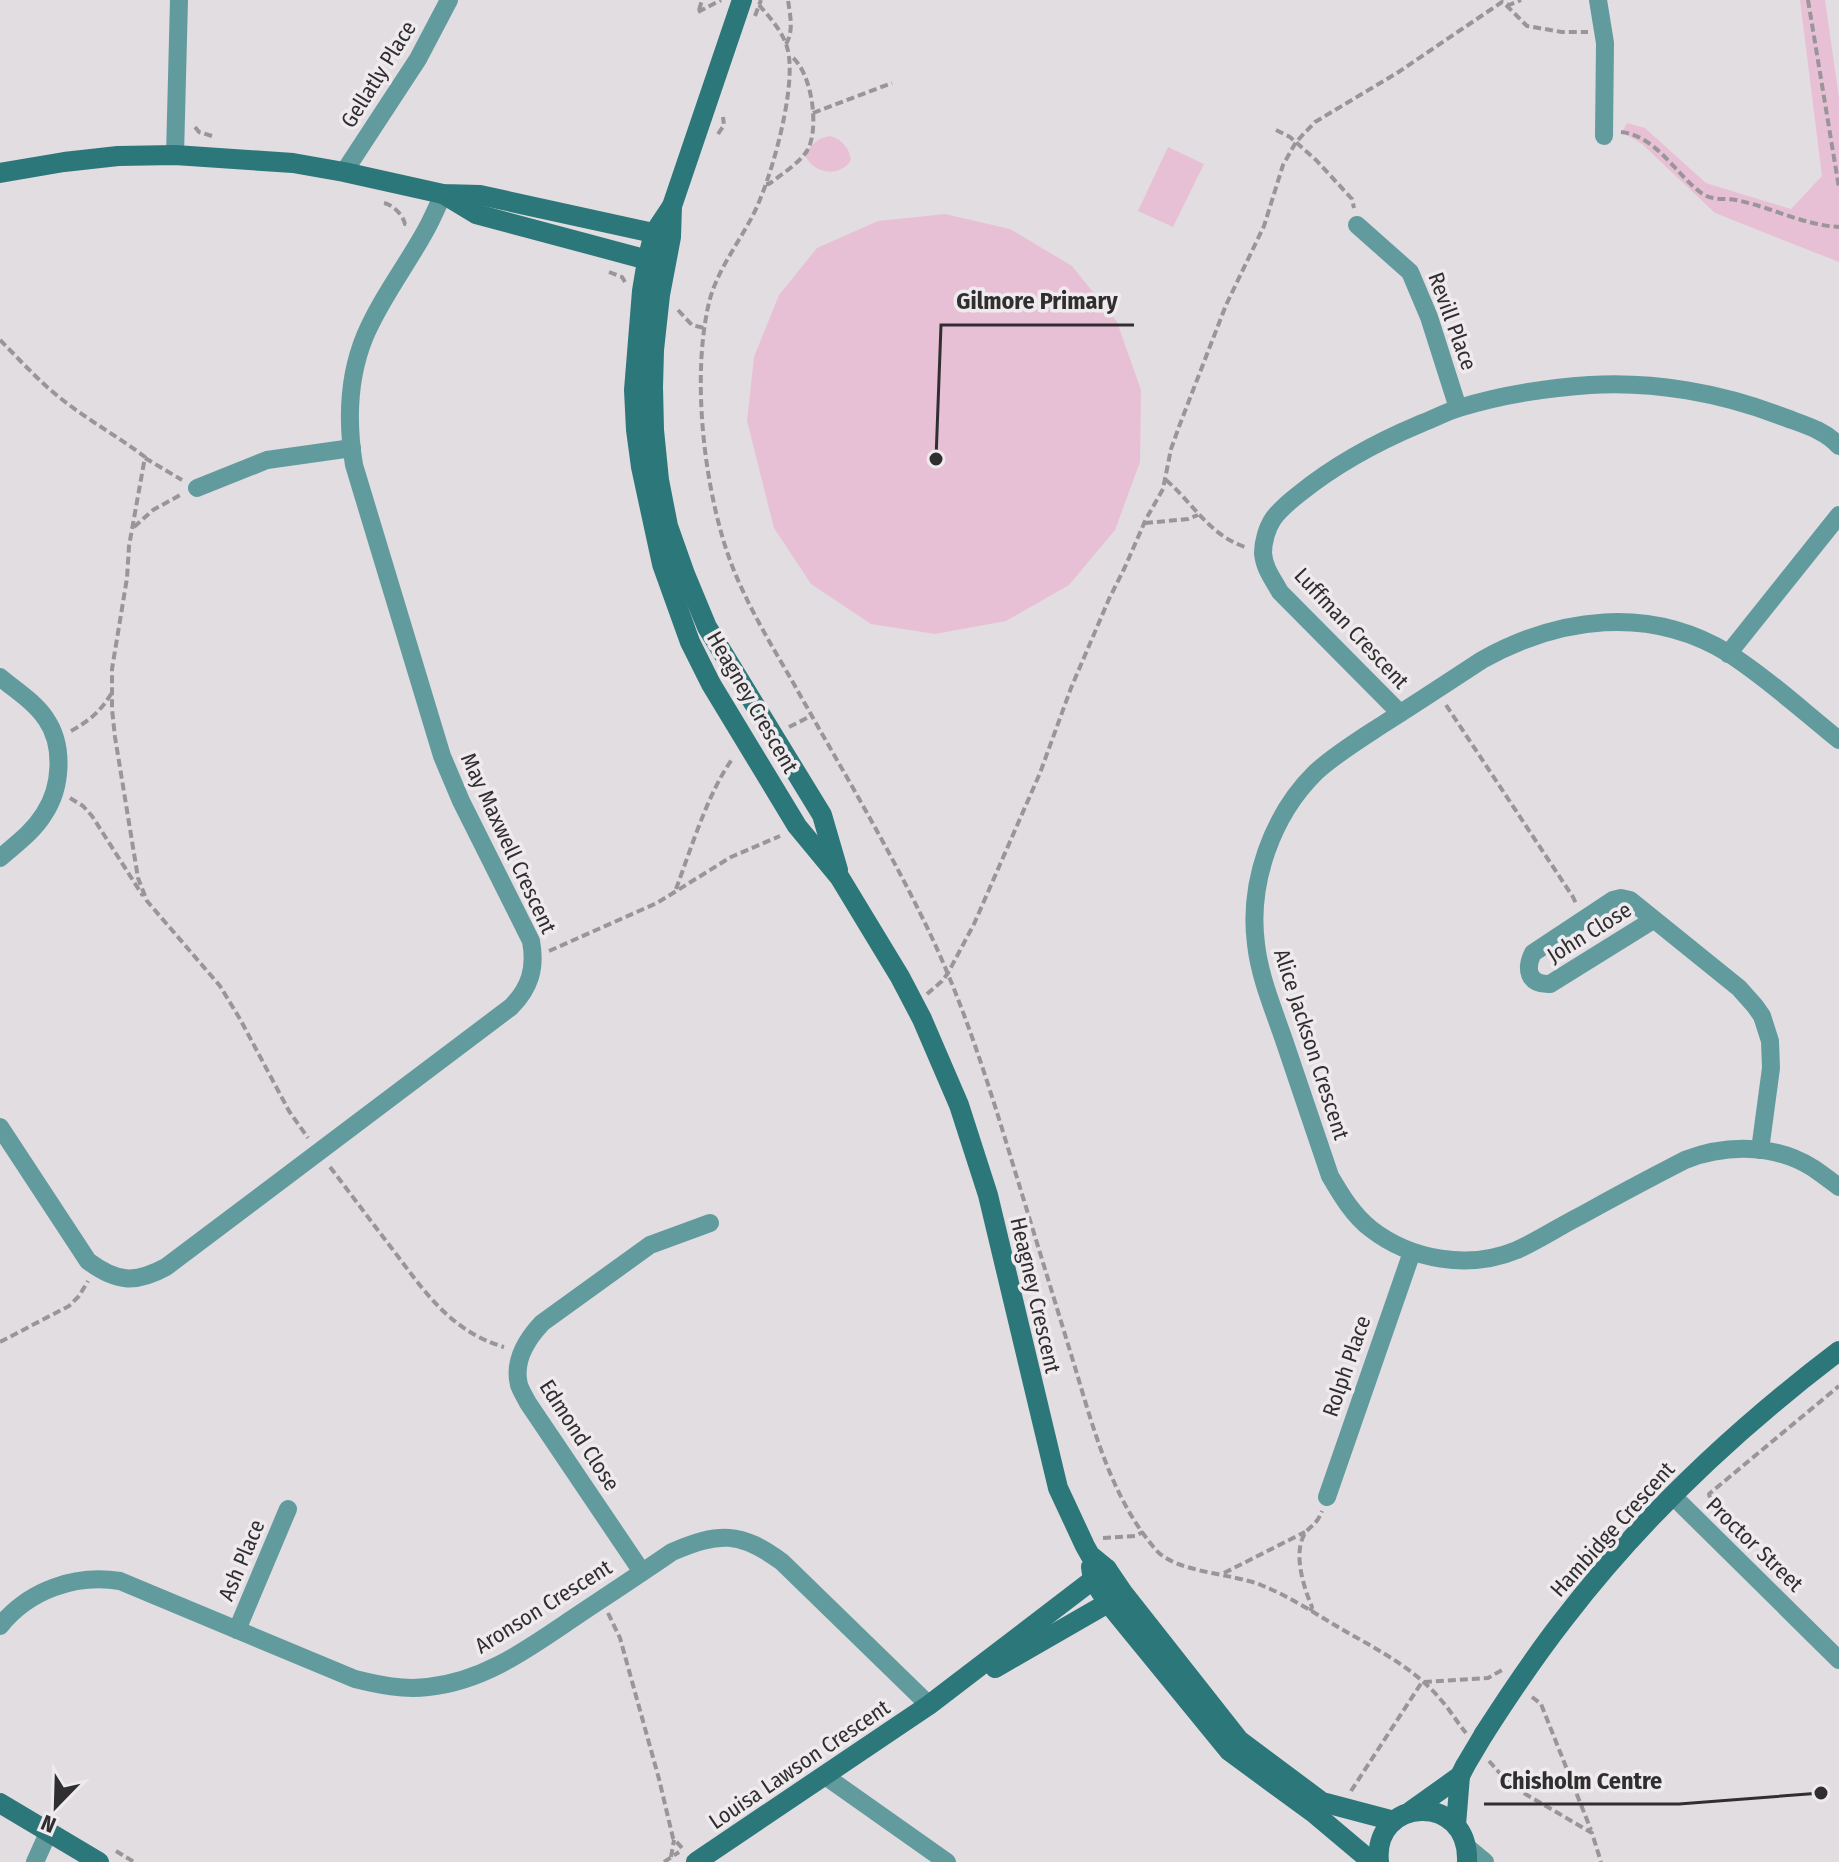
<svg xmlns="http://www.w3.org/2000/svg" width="1839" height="1862" font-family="'Fira Sans Condensed',sans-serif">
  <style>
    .green { fill: #e8c0d6 }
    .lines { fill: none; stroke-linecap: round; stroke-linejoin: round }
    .path { stroke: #999598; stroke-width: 4; stroke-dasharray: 8 4; stroke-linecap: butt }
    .street { stroke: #629b9e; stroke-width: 18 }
    .secondary { stroke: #2c777a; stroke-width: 20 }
    .path-bridge { stroke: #999598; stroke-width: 4; stroke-dasharray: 8 4; stroke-linecap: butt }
    .secondary-bridge { stroke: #2c777a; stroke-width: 20 }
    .labels { text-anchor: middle; stroke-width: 7; stroke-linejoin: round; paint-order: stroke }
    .street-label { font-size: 22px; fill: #302f30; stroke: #efeaed }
    .leader { fill: none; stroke: #302f30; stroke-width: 3 }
    .callout-dot { fill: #302f30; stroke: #efeaed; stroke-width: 3 }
    .callout-label { font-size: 24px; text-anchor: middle; font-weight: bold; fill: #302f30; stroke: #efeaed; stroke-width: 7; stroke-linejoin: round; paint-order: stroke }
  </style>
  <rect width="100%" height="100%" fill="#e2dde0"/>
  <g class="green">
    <path d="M1800,0H1825L1839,98V262L1715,213L1642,144L1622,132L1627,123L1645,128L1706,183L1791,209L1822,176Z"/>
    <path d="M830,136C842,139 849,148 851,160C840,178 813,174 805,155C811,144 818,138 830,136Z"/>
    <path d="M1168,147L1204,164L1173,227L1138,211Z"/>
    <path d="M945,214L1010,229L1072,266L1117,322L1141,390L1140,462L1115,530L1069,585L1006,621L935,634L871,624L811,584L774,528L747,421L754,357L779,295L817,248L878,221Z"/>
  </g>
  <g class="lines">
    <g class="path">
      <path d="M1808,0L1839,188"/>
      <path d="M759,5C772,20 787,36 789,57C794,96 771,180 753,215C737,246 715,273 708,307C693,376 703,472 723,539C738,591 768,639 795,686C838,763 884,839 923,919C961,996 986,1076 1011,1158C1032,1227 1053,1295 1074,1364C1093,1427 1111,1498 1156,1550C1177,1573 1231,1573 1261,1585C1286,1595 1310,1610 1333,1624C1370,1646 1413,1666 1441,1700C1450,1710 1457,1722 1466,1733"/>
      <path d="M1506,5L1527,26L1562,32H1588"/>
      <path d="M699,10L702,0"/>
      <path d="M698,12L721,0"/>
      <path d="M786,44C794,31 790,15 788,0"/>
      <path d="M813,113L892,83"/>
      <path d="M195,127L199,132L212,136"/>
      <path d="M1276,130L1290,137L1316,160L1352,199L1354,208"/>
      <path d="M1621,132C1656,136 1674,172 1700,192C1711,201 1723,198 1736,200C1771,207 1803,225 1839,227"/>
      <path d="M718,134L724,125L723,117"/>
      <path d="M766,184H769C782,174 798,164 807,151C820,129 812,73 792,57L789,58"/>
      <path d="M384,203C393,205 403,215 405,224H409"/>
      <path d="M609,272L622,277L625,282"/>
      <path d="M678,310L692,325L704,328"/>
      <path d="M0,340C22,362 43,386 68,404C93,423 120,438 145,457L129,546L127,578L112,669V709L115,737L138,878L147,901L220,986L240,1019L289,1111L308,1138"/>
      <path d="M145,458L182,480"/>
      <path d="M1166,480C1193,503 1209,535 1245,547"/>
      <path d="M1145,523L1188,519L1198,515"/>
      <path d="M134,527L153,510L182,494"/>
      <path d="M1446,705L1573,897L1577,906"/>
      <path d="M789,727L811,716"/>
      <path d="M71,731C89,721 101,711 111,694"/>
      <path d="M70,798L83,806L92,816L143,896"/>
      <path d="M676,889C691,849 708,792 733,758"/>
      <path d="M549,951L657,903L731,857L780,836"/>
      <path d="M927,994L942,981L948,973L974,924L1040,773L1071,688L1109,599L1125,567L1146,519L1163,489L1171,449L1180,424L1226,305L1264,226L1283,165L1296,142L1315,122L1397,73L1502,2L1509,5L1521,0"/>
      <path d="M330,1167C350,1193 370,1220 390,1246C423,1289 449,1331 504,1347"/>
      <path d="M0,1342L69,1306L79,1296L88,1281"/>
      <path d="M1713,1509L1709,1494L1839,1386"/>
      <path d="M1103,1538L1135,1536L1143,1532"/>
      <path d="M1224,1573L1305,1532"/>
      <path d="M1310,1611L1312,1607C1304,1588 1294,1557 1303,1537C1309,1525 1316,1527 1322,1511"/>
      <path d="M608,1613L620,1638L659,1779L673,1838L683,1849"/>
      <path d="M1532,1697L1541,1704L1591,1830"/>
      <path d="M1489,1761L1510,1785L1592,1833L1601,1862"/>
      <path d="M1351,1791L1422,1682L1488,1678L1502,1670"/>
      <path d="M116,1851L134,1862"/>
      <path d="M671,1857L674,1840"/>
      <path d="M664,1862L679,1852"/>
    </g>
    <g class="street">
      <path d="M1598,0L1605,43L1604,136"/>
      <path d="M175,155L179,0"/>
      <path d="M344,172L418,59L449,0"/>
      <path d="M1357,225L1410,272L1429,317L1458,408"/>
      <path d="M197,488L267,460L352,448"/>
      <path d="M1728,654L1839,515"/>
      <path d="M0,677C15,690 35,702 46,719C64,745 62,787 44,814C33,832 16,844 0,858"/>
      <path d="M1400,713L1280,592C1273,579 1264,568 1263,553C1263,542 1267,528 1273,519C1280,509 1290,501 1299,494C1336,464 1377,442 1420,424C1433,419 1446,412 1459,408C1501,395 1547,388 1590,385C1654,381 1721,393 1781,416C1801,424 1824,429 1839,446"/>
      <path d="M1839,740C1803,711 1767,678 1728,653C1649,605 1559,617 1482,660C1450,681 1418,702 1385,723C1362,738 1337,753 1316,772C1272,815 1248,883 1256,944C1260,980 1276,1015 1287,1049C1301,1091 1316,1134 1330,1176C1341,1195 1353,1215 1371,1229C1411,1260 1469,1270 1517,1250C1539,1240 1560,1226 1582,1215C1616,1196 1650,1178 1685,1160C1726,1144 1775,1144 1813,1168C1822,1174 1831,1181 1839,1187"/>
      <path d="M1653,920L1550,984C1528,985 1525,969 1533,953L1613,900L1621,898L1630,900L1739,988L1755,1006L1762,1016L1770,1041L1771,1068L1760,1150"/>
      <path d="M0,1127L88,1261C116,1282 135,1284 166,1267L511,1007C530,988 536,968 531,941L461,801L442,756L354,465C347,422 348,377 365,336C381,298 407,265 427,228C433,217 438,205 443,194"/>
      <path d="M1672,1495L1839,1660"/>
      <path d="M1327,1497L1412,1252"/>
      <path d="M642,1572L528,1403C525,1397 521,1391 519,1385C513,1361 527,1339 542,1323L650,1245L710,1223"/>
      <path d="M0,1626C29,1590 75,1574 120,1581L355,1679C379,1685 403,1690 428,1687C485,1681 529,1648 575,1617C608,1595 640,1574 672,1552C719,1532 740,1531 782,1562L929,1705"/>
      <path d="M237,1630L288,1509"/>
      <path d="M825,1776L947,1862"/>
      <path d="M1467,1847L1485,1862"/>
      <path d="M35,1862L49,1831"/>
    </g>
    <g class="secondary">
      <path d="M742,0L672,206L654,233L647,261L642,291L634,390L636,430L641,467L662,564L690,642L711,684L797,826L840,878L900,977L922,1019L959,1105L988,1195L1058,1488L1085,1546L1090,1555L1107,1569L1124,1594L1239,1740L1322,1802L1394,1821"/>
      <path d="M0,173L64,162L118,156L175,155L293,163L344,172L443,194L480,195L667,236"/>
      <path d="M443,194L476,214L659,263"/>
      <path d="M672,206L671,237L660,295L654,350L653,387L654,430L659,480L668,526L685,574L707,627L822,815L838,870"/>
      <path d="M1091,1567L1093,1580L1108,1603L1229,1751L1315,1814L1372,1862"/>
      <path d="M995,1668L1120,1596"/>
      <path d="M1484,1734C1509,1695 1535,1656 1564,1619C1643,1516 1736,1429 1839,1351"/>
      <path d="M0,1803L99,1862"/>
      <path d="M1411,1811L1460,1776"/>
      <path d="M1456,1825L1460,1776L1465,1766"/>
      <path d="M696,1862L929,1705L1107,1569"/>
      <path d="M1379,1862C1372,1796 1470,1792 1467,1862"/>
    </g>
    <path class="path-bridge" d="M755,16L761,0"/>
    <path class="secondary-bridge" d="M1465,1766L1484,1734"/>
  </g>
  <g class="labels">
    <g class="street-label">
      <text transform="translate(378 74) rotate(-58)" y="8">Gellatly Place</text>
      <text transform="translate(1453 321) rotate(70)" y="8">Revill Place</text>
      <text transform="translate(1352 628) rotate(47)" y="8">Luffman Crescent</text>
      <text transform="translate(753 702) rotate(60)" y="8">Heagney Crescent</text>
      <text transform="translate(509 843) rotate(65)" y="8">May Maxwell Crescent</text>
      <text transform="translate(1589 932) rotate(-32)" y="8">John Close</text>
      <text transform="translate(1312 1044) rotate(72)" y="8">Alice Jackson Crescent</text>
      <text transform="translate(1036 1295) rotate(77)" y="8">Heagney Crescent</text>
      <text transform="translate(1346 1366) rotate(-71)" y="8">Rolph Place</text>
      <text transform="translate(580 1435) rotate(57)" y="8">Edmond Close</text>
      <text transform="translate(1612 1529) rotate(-48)" y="8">Hambidge Crescent</text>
      <text transform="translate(1755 1544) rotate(44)" y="8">Proctor Street</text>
      <text transform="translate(241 1560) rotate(-67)" y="8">Ash Place</text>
      <text transform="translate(543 1606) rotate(-32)" y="8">Aronson Crescent</text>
      <text transform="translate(799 1764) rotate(-34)" y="8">Louisa Lawson Crescent</text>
    </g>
  </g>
  <path class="leader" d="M936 459L941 325H1134M1821 1793L1679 1804H1484"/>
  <g class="callout-dot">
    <circle cx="936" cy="459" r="8"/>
    <circle cx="1821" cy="1793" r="8"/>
  </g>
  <g class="callout-label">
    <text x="1037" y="309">Gilmore Primary</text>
    <text x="1581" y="1789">Chisholm Centre</text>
  </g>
  <g transform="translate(56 1806) rotate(203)" stroke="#efeaed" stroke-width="6" paint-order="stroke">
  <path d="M0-6L14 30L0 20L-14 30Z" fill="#302f30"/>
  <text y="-12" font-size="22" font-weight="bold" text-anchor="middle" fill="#302f30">N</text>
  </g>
</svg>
